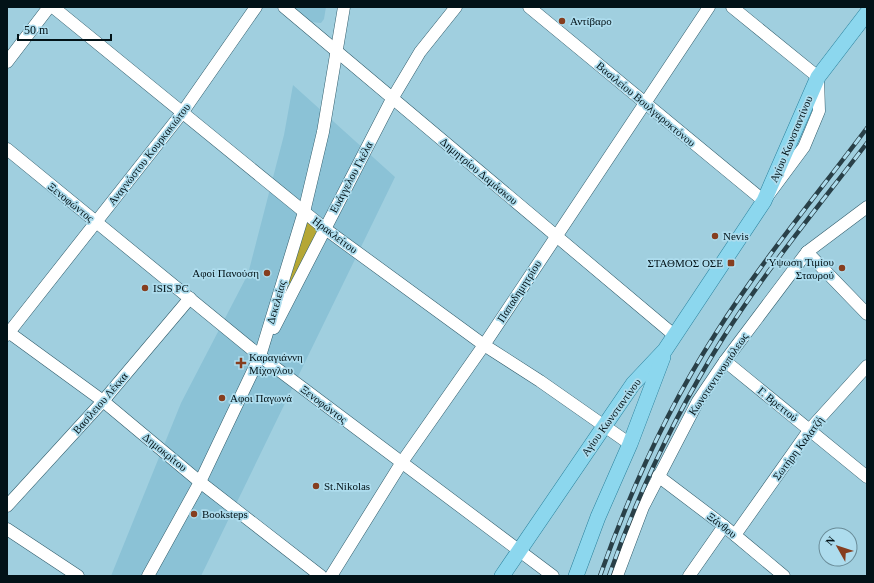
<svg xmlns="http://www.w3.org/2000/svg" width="874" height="583" font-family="'Times New Roman',serif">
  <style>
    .built { fill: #8bc2d6 }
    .green { fill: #b5a735 }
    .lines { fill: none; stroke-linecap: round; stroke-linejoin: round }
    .minor-casing { stroke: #315d6c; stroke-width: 13 }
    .major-casing { stroke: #2a819c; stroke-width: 16 }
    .minor { stroke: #fff; stroke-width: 12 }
    .major { stroke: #8cd7ee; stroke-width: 15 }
    .rail-casing { stroke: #294048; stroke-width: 4.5 }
    .rail { stroke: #addced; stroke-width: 3; stroke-dasharray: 9; stroke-linecap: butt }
    .poi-dot { fill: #863e1f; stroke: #addced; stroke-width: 1.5 }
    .labels { text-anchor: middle; stroke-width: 3.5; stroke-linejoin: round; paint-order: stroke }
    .poi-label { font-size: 11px; fill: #021217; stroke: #addced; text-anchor: start }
    .street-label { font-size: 11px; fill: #021217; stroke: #addced }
  </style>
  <rect width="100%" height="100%" fill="#a0cfdf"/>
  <g class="built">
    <path d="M294,7H326L324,19L321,23L311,22Z"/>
    <path d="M293,85L395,177L201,576H111L181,403L248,274L284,135Z"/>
  </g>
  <path class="green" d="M306,216L319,227L281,305Z"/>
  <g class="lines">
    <defs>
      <g id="minor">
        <path d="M53,7L324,228L484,345L540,381L630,444"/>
        <path d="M284,7L674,335"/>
        <path d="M529,7L764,201L804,147L819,111L818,77L732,7"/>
        <path d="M7,62L49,7"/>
        <path d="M7,149L260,356L553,576"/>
        <path d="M807,252L867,314"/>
        <path d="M274,328L392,99L420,52L456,7"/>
        <path d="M7,331L103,401L200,482L321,576"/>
        <path d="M7,335L182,113L256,7"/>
        <path d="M725,361L867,477"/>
        <path d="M658,476L724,526L784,576"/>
        <path d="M7,506L103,401L190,298"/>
        <path d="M7,529L78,576"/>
        <path d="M735,535L810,429L867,366"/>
        <path d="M148,576L200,482L260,356L304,212L323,132L344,7"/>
        <path d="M331,576L402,462L484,345L709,7"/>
        <path d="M617,576L643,507L698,401L725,361L807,252L867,207"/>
        <path d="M689,576L724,526"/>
      </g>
      <g id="major">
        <path d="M502,576L633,384L665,350L764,201L818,77L867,13"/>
        <path d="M576,576L598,517L630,444L663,357"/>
      </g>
    </defs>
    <use href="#minor" class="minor-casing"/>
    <use href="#major" class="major-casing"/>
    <use href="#minor" class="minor"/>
    <use href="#major" class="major"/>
    <defs>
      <g id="rail">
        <path d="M600,576C630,491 667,409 716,333C761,262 816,196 867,128"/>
        <path d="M609,576C638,493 676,413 723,338C766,270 818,207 867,143"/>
      </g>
    </defs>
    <use href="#rail" class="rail-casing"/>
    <use href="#rail" class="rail"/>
  </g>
  <g class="poi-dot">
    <circle cx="562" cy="21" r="4"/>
    <circle cx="715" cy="236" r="4"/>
    <rect x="727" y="259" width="8" height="8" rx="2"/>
    <circle cx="842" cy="268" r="4"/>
    <circle cx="267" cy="273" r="4"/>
    <circle cx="145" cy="288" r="4"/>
    <path d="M239 357h4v4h4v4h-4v4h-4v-4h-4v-4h4z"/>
    <circle cx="222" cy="398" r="4"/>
    <circle cx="316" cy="486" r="4"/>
    <circle cx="194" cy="514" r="4"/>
  </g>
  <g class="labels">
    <g class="poi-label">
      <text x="570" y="25">Αντίβαρο</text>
      <text x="723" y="240">Nevis</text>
      <text x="834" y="266" text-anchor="end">Ύψωση Τιμίου<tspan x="834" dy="13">Σταυρού</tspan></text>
      <text x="723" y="267" text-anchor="end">ΣΤΑΘΜΟΣ ΟΣΕ</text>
      <text x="259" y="277" text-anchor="end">Αφοί Πανούση</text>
      <text x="153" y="292">ISIS PC</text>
      <text x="249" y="361">Καραγιάννη<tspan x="249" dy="13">Μίχογλου</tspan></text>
      <text x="230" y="402">Αφοι Παγωνά</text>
      <text x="324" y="490">St.Nikolas</text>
      <text x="202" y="518">Booksteps</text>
    </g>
    <g class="street-label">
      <text transform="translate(646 104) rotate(40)" y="4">Βασιλείου Βουλγαροκτόνου</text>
      <text transform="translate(791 139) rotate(-67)" y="4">Αγίου Κωνσταντίνου</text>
      <text transform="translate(149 154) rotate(-52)" y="4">Αναγνώστου Κουρκακιώτου</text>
      <text transform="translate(479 171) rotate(40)" y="4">Δημητρίου Δαμάσκου</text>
      <text transform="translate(351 177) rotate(-62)" y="4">Ευάγγελου Γκέλα</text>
      <text transform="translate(71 202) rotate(39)" y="4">Ξενοφώντος</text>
      <text transform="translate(335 235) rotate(37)" y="4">Ηρακλείτου</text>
      <text transform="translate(519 291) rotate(-57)" y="4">Παπαδημητρίου</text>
      <text transform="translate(276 302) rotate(-74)" y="4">Δεκελείας</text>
      <text transform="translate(718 374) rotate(-56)" y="4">Κωνσταντινουπόλεως</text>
      <text transform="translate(100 403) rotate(-49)" y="4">Βασίλειου Λέκκα</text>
      <text transform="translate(324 404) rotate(37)" y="4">Ξενοφώντος</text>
      <text transform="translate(778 404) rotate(39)" y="4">Γ. Βρεττού</text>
      <text transform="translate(611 417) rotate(-54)" y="4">Αγίου Κωνσταντίνου</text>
      <text transform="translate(798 448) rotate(-53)" y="4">Σωτήρη Καλατζή</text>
      <text transform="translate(165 452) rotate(39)" y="4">Δημοκρίτου</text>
      <text transform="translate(722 525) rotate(38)" y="4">Ξάνθου</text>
    </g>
  </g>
  <rect width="874" height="583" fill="none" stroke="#021217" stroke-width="16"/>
  <g transform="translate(838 547) rotate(309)"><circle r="19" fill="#addced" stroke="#698b97"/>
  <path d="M0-3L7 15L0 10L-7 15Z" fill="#863e1f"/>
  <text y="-6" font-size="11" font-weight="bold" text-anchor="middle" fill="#021217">N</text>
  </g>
  <path d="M18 34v6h93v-6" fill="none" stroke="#021217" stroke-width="2"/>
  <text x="24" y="34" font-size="12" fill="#021217" stroke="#addced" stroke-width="3" paint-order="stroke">50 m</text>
</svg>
